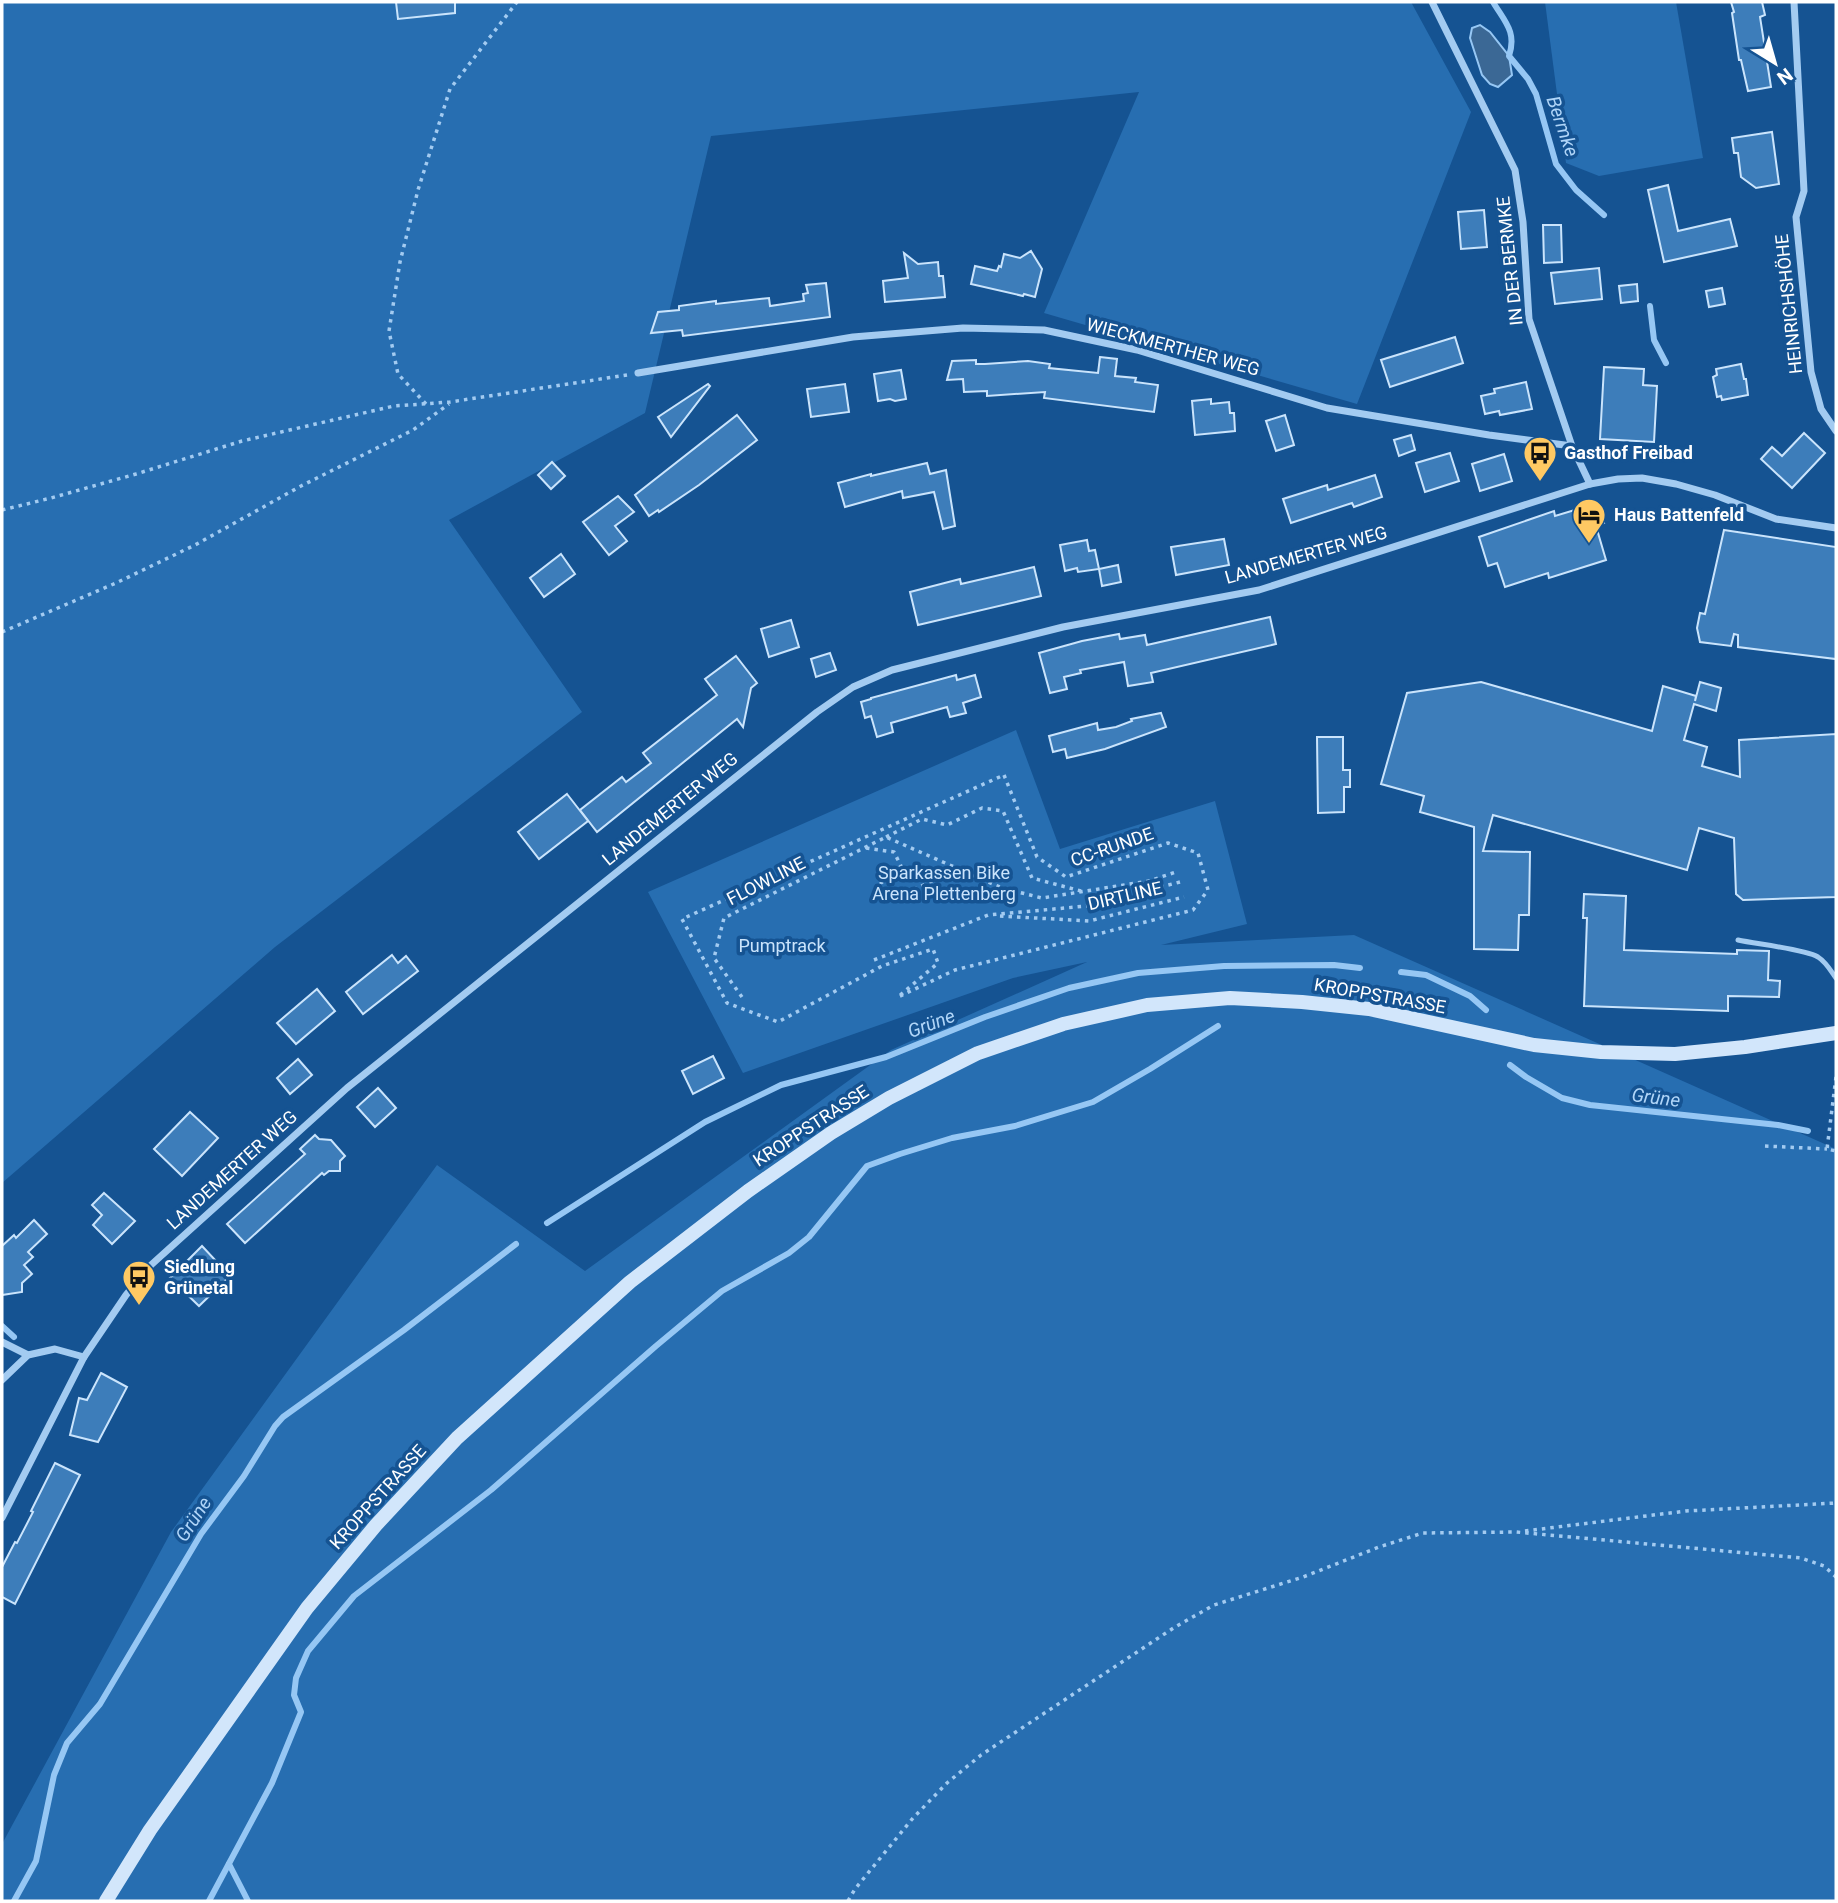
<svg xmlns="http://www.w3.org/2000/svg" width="1838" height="1903" font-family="Roboto,sans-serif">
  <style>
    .green { fill: #276eb1 }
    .water { fill: #3b6895; stroke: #96c7f4; stroke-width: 2 }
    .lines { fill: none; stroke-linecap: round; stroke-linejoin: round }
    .stream { stroke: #96c7f4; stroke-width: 6 }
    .building { fill: #3d7dba; stroke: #cae4fc; stroke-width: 2 }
    .path { stroke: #a3cbf1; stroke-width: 3.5; stroke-dasharray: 3.5 5; stroke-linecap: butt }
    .lane { stroke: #a3cbf1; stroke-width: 5 }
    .street { stroke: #a3cbf1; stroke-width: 7 }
    .secondary { stroke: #d2e6fb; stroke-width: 14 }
    .labels { text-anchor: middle; stroke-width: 7; stroke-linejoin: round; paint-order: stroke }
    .street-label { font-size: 18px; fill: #fff; stroke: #155392 }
    .poi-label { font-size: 18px; font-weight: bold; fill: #fff; stroke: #155392; text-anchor: start }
    .park-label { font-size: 18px; fill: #cae4fc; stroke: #155392 }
    .water-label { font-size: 19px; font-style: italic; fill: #b0d5f8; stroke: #155392 }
  </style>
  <rect width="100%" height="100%" fill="#155392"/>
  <g class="green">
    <path d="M2,2H1411L1471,112L1357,404L1044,313L1139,92L711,136L645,413L449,520L582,712L275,947L2,1183Z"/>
    <path d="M1545,2H1676L1703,158L1599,176L1566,163Z"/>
    <path d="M1016,730L1060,849L1215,801L1247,924L1161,945L1354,935L1836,1149V1901H2V1844L171,1532L437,1165L585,1271L891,1050L1087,962L1013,978L743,1073L648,892Z"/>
  </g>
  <path class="water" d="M1480,25L1490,32L1509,56L1512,75L1498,87L1490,84L1482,75L1470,38L1472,28Z"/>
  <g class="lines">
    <g class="stream">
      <path d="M1493,2C1505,22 1517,32 1509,56L1528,79L1536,94L1556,164L1576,190L1604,215"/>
      <path d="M1650,306L1654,340L1666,363"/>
      <path d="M1401,972L1426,975L1470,996L1486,1010"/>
      <path d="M1510,1065L1526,1077L1562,1098L1590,1105L1778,1125L1808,1131"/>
      <path d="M547,1223L705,1122L781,1085L886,1057L985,1017L1069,988L1138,973L1224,966L1334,965L1360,968"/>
      <path d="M2,1326L14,1337"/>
      <path d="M229,1864L248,1901"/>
      <path d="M14,1901L36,1861L54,1775L67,1743L100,1704L201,1534L244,1476L275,1426L283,1417L404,1330L516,1244"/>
      <path d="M209,1901L272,1783L301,1712L294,1695L296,1678L308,1651L354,1596L491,1490L656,1346L722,1291L789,1253L809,1237L867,1166L900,1154L952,1138L1015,1126L1093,1102L1150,1069L1218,1026"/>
    </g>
  </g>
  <g class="building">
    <path d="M396,2H455V13L398,19Z"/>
    <path d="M1731,2H1762L1765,15L1760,17L1771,87L1748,91L1741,60H1739L1732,13L1734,12Z"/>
    <path d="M1772,132L1779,184L1756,188L1741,177L1738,153H1734L1732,138Z"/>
    <path d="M1668,185L1678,231L1730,219L1737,246L1664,262L1648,190Z"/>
    <path d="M1484,210L1487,247L1461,249L1458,212Z"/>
    <path d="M1543,225H1561L1562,262L1544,263Z"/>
    <path d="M1031,251L1042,269L1035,297L1024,294L1023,296L971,284L975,266L997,271L999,266L1001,267L1004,254L1020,258Z"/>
    <path d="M904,253L918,264L938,262L939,276H943L945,297L885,302L883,281L908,278Z"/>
    <path d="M1599,268L1602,299L1555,304L1551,273Z"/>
    <path d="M826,283L830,317L683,336L682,330L651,333L658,312L679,310V306L716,301V304L769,298L770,306L804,301L803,294L808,293L806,285Z"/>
    <path d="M1637,284L1638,301L1621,303L1619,286Z"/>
    <path d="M1722,288L1725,304L1709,307L1706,291Z"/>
    <path d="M1455,337L1463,363L1390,387L1381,360Z"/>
    <path d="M1100,357L1117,359L1115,376L1136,378L1135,382L1158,385L1154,412L1044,398L1045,392L987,396V391L964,392L963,379L947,380L952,361L976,360V364H985L1028,361L1050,364L1049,368L1098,373Z"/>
    <path d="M1741,364L1744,379H1746L1748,395L1722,400L1721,396L1717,397L1713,377L1717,375L1716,369Z"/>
    <path d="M1604,367L1644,369L1643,385L1657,386L1654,442L1600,439Z"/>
    <path d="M901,370L906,399L895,401L890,399L878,401L874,374Z"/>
    <path d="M1526,382L1532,409L1500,415L1499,411L1485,414L1481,396L1495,393L1494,389Z"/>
    <path d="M708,384L710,386L671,437L658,417Z"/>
    <path d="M845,384L849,412L811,417L807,389Z"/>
    <path d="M1211,399V404L1229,402L1230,413H1234L1235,431L1195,435L1192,401Z"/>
    <path d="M737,415L757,440L699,485L659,512L658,510L649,516L635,495Z"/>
    <path d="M1285,415L1294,445L1276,451L1266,421Z"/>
    <path d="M1804,433L1825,453L1792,488L1761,459L1772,447L1782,456Z"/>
    <path d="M1411,435L1415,450L1399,456L1394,440Z"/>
    <path d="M1450,453L1459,481L1425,492L1416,463Z"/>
    <path d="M1504,454L1512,481L1480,491L1472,464Z"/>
    <path d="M552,462L565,476L551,489L538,475Z"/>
    <path d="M927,463L930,474L946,470L955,526L943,529L934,492L903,498L902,491L845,507L838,483L871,474V476Z"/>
    <path d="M1375,475L1382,497L1354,507L1352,503L1291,523L1283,499L1327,485L1328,490Z"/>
    <path d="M618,496L634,512L615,526L627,541L609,555L583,522Z"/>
    <path d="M1599,507L1604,523L1596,526L1606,560L1549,578L1548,573L1505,587L1497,563L1488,566L1479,537L1554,511L1555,516L1578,509L1584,512Z"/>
    <path d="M1724,530L1836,547V659L1738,647V635L1734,634L1731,646L1700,642L1697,628L1700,613L1705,614Z"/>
    <path d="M1224,539L1229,565L1176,575L1171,547Z"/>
    <path d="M1087,540L1089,551L1095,550L1099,569L1078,572L1077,568L1065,571L1060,545Z"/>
    <path d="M561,554L575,574L544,597L530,578Z"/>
    <path d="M1118,565L1121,582L1102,586L1099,569Z"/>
    <path d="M1034,567L1041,596L918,625L910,592L960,579L961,584Z"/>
    <path d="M1270,617L1276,644L1151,673L1153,682L1128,686L1124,662L1080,670L1081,673L1064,677L1067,689L1050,693L1039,653L1082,641L1119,634L1120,639L1145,635L1147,645Z"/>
    <path d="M791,620L799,647L769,657L761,629Z"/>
    <path d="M830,653L836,670L816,677L811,659Z"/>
    <path d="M736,656L757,683L751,688L743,727L737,719L597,832L580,810L622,777L626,782L651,763L643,753L717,695L705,679Z"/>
    <path d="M956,675L957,680L975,675L981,697L963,703L966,713L950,717L947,707L891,723L893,732L877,737L871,716L865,718L861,702L871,699V698Z"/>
    <path d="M1481,682L1652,731L1663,686L1696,696L1695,701L1700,682L1721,688L1716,711L1694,704L1684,740L1707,747L1702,766L1740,777L1739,740L1836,734V897L1743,900L1736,894L1734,838L1699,828L1687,870L1493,815L1483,851L1530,852L1529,915H1519L1518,950L1474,949V827L1420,812L1424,796L1381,784L1407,693Z"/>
    <path d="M1161,713L1166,727L1105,749L1067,758L1065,749L1053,752L1049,736L1097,723L1098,730L1116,727L1132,721L1131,719Z"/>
    <path d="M1317,737H1343V770H1350V787H1344V812L1318,813Z"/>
    <path d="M567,794L588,821L539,859L518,832Z"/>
    <path d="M1584,894L1626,896L1624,950L1737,954V950L1769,951L1768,980L1780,981L1779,997L1728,996V1011L1584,1006L1587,918H1583Z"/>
    <path d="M392,955L398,963L406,956L418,971L363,1014L346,992Z"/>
    <path d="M317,989L335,1011L296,1044L277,1023Z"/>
    <path d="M713,1056L724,1078L693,1094L682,1071Z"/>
    <path d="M298,1059L312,1075L290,1094L277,1078Z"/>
    <path d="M378,1088L396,1108L375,1127L357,1107Z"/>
    <path d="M190,1112L218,1138L182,1176L154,1149Z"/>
    <path d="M315,1135L319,1139L331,1140L345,1156L340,1161V1171H329L324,1175L322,1173L245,1243L227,1224L305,1154L300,1149Z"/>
    <path d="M104,1193L135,1221L112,1244L93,1225L102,1215L92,1205Z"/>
    <path d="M34,1220L47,1234L28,1252L33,1257L24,1265L32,1274L22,1283V1292L2,1295V1246L14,1235L16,1238Z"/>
    <path d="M202,1246L230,1276L199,1306L170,1278Z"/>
    <path d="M101,1373L127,1387L98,1442L70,1435L79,1398L87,1400Z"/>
    <path d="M55,1463L80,1475L15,1604L2,1597V1567L15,1542L17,1543L33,1512L31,1511Z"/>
  </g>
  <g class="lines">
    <g class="path">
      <path d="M426,404L398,374L389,331L400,262L418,190L450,89L517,2"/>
      <path d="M2,510L51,498L136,474L242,441L394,406L450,402L627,375"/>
      <path d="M2,632L116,583L195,545L301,486L413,430L449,404"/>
      <path d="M1004,775L1037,857L1066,877L1168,843L1198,853L1208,890L1193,910L955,970L898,997L938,963L933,949L882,966L778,1022L727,1003L682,919Z"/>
      <path d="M886,837L922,819L947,825L982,808L1003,811L1032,878L1081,891"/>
      <path d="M866,848L894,852L901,866L881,883L888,902L936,879L969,873"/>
      <path d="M1000,916L1089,921L1184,897"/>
      <path d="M874,960L988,915L1087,906L1180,882"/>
      <path d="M742,997L714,958L724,918L886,837L1002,888L1042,898L1149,881L1176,872"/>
      <path d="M1836,1077L1827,1149L1836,1151"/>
      <path d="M1765,1146L1827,1149"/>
      <path d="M1525,1531L1686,1511L1836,1503"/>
      <path d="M848,1901L855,1889L913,1818L947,1783L981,1755L1175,1627L1214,1605L1303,1577L1379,1547L1423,1533L1516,1532L1801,1558L1824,1566L1836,1577"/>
    </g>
    <path class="lane" d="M1738,940C1756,944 1804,949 1818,957C1826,962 1831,971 1836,978"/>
    <g class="street">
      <path d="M1432,2L1515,170L1523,222L1529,319L1572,446L1590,484"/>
      <path d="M1794,2L1804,191L1796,217L1811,372L1821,409L1836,431"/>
      <path d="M638,373L853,337L963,328L1044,330L1137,350L1327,408L1489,435L1572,446"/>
      <path d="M2,1342L28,1355"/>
      <path d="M2,1380L28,1355L55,1349L84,1357"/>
      <path d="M2,1518L84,1357L126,1295L151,1265L347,1088L817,712L853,687L892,670L1063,627L1259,590L1590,484L1618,479L1642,478L1676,484L1715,495L1776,519L1836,528"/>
    </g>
    <path class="secondary" d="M106,1901L150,1830L307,1608L376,1525L457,1438L630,1282L748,1191L831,1133L889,1098L978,1053L1063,1024L1147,1005L1230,998L1302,1002L1369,1009L1534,1045L1601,1052L1675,1054L1745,1047L1836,1033"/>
  </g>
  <defs>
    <symbol id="bus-pin" viewBox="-11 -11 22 30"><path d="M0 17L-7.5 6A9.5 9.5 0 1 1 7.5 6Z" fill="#ffc963" stroke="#155392"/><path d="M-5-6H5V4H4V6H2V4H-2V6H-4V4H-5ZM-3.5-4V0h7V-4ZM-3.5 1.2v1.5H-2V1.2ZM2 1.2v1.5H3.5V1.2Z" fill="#111"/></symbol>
    <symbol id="hotel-pin" viewBox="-11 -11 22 30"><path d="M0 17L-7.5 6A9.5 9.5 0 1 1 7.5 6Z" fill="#ffc963" stroke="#155392"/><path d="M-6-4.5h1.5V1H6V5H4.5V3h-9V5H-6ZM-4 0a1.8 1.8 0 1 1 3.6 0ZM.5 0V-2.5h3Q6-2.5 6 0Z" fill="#111"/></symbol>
  </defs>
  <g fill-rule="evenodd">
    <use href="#bus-pin" x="1521" y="434" width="38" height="52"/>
    <use href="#hotel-pin" x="1570" y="496" width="38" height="52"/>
    <use href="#bus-pin" x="120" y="1258" width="38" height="52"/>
  </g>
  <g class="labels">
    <g class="street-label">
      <text transform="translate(1510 261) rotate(-96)" y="6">IN DER BERMKE</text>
      <text transform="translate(1789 304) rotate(-96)" y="6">HEINRICHSHÖHE</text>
      <text transform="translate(1173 347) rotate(15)" y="6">WIECKMERTHER WEG</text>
      <text transform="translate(1306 555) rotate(-16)" y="6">LANDEMERTER WEG</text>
      <text transform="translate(670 809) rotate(-39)" y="6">LANDEMERTER WEG</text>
      <text transform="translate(1112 847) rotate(-19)" y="6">CC-RUNDE</text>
      <text transform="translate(766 881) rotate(-27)" y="6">FLOWLINE</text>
      <text transform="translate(1125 896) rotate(-13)" y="6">DIRTLINE</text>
      <text transform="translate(1380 996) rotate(10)" y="6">KROPPSTRASSE</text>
      <text transform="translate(811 1126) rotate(-33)" y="6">KROPPSTRASSE</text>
      <text transform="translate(232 1170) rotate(-42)" y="6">LANDEMERTER WEG</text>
      <text transform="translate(378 1497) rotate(-48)" y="6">KROPPSTRASSE</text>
    </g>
    <g class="poi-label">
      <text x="1564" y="459">Gasthof Freibad</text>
      <text x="1614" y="521">Haus Battenfeld</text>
      <text x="164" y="1273">Siedlung<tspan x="164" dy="21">Grünetal</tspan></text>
    </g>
    <g class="park-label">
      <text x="944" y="879">Sparkassen Bike<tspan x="944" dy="21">Arena Plettenberg</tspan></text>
      <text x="782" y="952">Pumptrack</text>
    </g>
    <g class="water-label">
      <text transform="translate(1563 126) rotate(71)" y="7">Bermke</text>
      <text transform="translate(931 1023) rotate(-21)" y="7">Grüne</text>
      <text transform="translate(1656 1097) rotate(7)" y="7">Grüne</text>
      <text transform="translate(193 1519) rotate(-57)" y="7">Grüne</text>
    </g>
  </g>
  <rect width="1838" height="1903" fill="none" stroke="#ffffff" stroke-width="7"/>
  <g transform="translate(1775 63) rotate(143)" stroke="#155392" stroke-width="5" paint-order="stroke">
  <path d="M0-5L12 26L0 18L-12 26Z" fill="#ffffff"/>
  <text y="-10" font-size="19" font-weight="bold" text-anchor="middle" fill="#ffffff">N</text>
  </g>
</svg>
